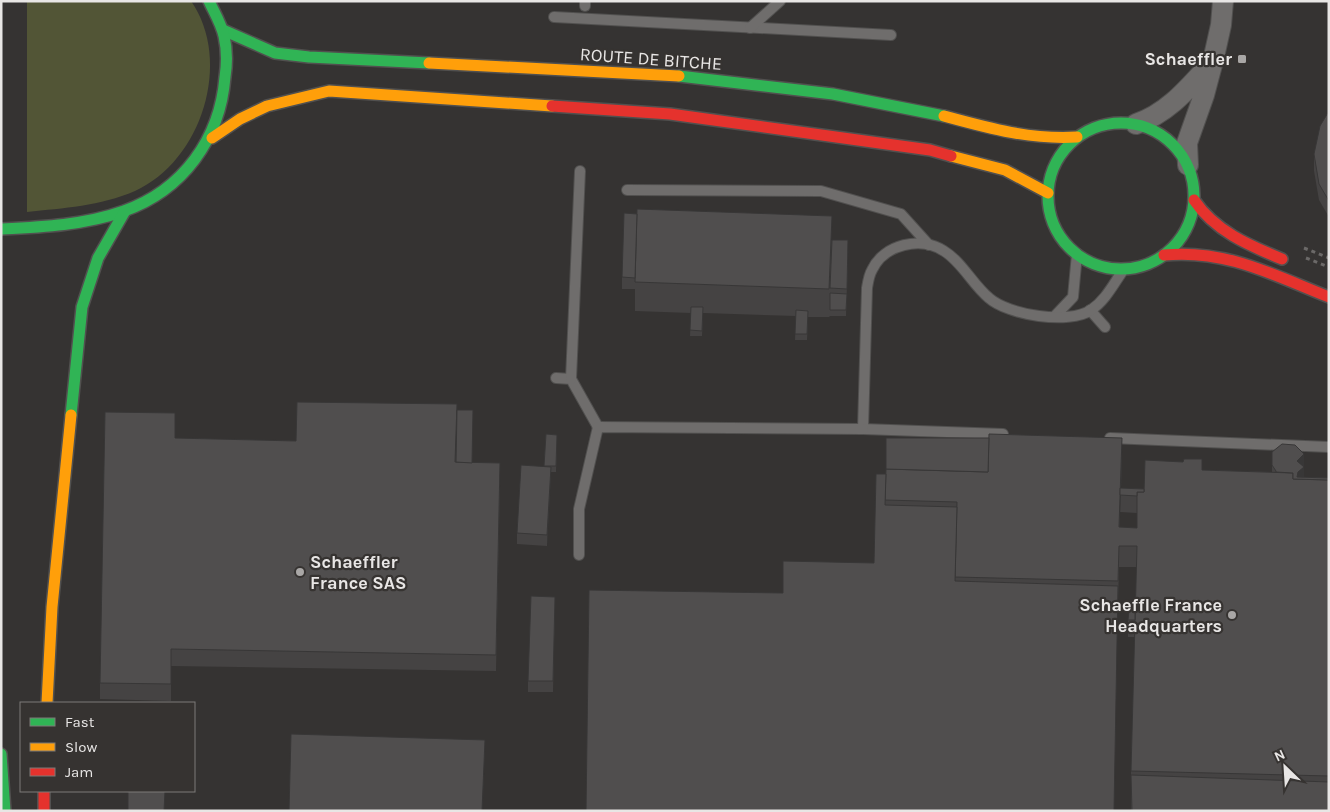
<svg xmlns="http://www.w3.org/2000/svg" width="1330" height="812" font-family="Karla,sans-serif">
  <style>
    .green { fill: #525536 }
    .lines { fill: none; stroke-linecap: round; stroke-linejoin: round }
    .lane-casing { stroke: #51504f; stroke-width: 12 }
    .street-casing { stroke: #51504f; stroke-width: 22 }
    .fast-casing { stroke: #51504f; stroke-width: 14 }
    .slow-casing { stroke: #51504f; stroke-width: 14 }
    .jam-casing { stroke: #51504f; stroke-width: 14 }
    .path { stroke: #6b6968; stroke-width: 3; stroke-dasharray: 4 4; stroke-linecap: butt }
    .lane { stroke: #6f6d6c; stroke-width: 10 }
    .street { stroke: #6f6d6c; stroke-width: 20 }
    .fast { stroke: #30b455; stroke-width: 11 }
    .slow { stroke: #ff9f0a; stroke-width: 11 }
    .jam { stroke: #e5322d; stroke-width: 11 }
    .wall { fill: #454343; fill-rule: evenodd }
    .shaded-wall { fill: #383737 }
    .building { fill: #504e4e; stroke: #383737 }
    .poi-dot { fill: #a9a7a6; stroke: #363331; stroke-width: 2 }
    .labels { text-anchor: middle; stroke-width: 4.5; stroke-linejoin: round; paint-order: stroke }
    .street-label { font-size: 18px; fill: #e8e6e5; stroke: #363331 }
    .poi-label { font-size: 18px; font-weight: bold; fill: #e8e6e5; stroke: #363331; text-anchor: end }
  </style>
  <rect width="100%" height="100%" fill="#353332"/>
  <path class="green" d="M27,1H191C233,61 202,161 135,191C100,206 64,208 27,212Z"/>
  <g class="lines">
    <defs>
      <g id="lane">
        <path d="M585,6V1"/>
        <path d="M554,17L891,35"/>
        <path d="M750,28L780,1"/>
        <path d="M627,190L821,191L901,214L929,245"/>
        <path d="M1090,310L1105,327"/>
        <path d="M1054,317L1073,297L1077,254"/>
        <path d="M556,378L571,379L598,427"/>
        <path d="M571,379L580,171"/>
        <path d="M1003,434L863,429L867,288C868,282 869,275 872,270C884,244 921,236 944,251C962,262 973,285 989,298C1008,315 1069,325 1091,310C1106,300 1114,283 1124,269"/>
        <path d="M1110,438L1329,447"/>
        <path d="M579,555V509L598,427L863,429"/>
      </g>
      <g id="street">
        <path d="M1213,61L1221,25L1223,1"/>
        <path d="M1136,124C1169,113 1190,86 1213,61L1204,95L1187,143L1188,165"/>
      </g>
      <g id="fast">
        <path d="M223,30L275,53L309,57L429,63"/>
        <path d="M679,76L833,94L944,116"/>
        <circle cx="1121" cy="196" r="73"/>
        <path d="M1,229C42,227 85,225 124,211C183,190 220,139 225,77C227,64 227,49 224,36C221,23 214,12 209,1"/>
        <path d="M71,415L82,307L98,258L125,211"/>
        <path d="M1,754L5,811"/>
      </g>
      <g id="slow">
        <path d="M429,63L679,76"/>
        <path d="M944,116C988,128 1031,140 1077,137"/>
        <path d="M212,138L240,119L267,106L329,91L552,106"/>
        <path d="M951,156L1005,170L1048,193"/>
        <path d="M47,703L52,607L71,415"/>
      </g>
      <g id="jam">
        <path d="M552,106L670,114L930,150L951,156"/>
        <path d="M1194,200C1215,231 1248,245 1282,259"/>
        <path d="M1164,255C1226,249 1273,275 1329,297"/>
        <path d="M44,791V811"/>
      </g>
    </defs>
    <use href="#lane" class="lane-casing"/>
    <use href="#street" class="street-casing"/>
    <use href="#fast" class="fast-casing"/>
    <use href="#slow" class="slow-casing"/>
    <use href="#jam" class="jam-casing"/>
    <g class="path">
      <path d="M1304,248L1329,258"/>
      <path d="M1306,258L1329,267"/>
    </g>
    <use href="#lane" class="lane"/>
    <use href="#street" class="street"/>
    <use href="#fast" class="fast"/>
    <use href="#slow" class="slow"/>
    <use href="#jam" class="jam"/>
  </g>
  <g class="wall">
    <path d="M1329,111V217L1319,200L1314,171V154Z"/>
    <path d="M832,240L848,252L846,316H830L829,317H808L807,340H795L796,316L703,313L702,336H690L691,313L635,311V289H622V277Z"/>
    <path d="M457,410L472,463L500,480L496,671L171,666V701L100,699V683L175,438L296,441Z"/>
    <path d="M546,434L557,435L556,472H551L547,546L517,544V533L544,467Z"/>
    <path d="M1272,452L1304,454V477L1329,478V811H1131V771L1135,637H1128V620L1135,610L1137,567H1119L1118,602L783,593L874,563L886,474L1122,459L1121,488L1144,489L1202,470L1272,472ZM1120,512L1137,513V528L1120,527Z"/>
    <path d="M555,597L553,692H528V681Z"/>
  </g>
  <g class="shaded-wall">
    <path d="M1122,438V459L1119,548V527Z"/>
    <path d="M1304,454V484H1297V461Z"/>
    <path d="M551,467V479L547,546V535Z"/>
    <path d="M485,740L483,811H482Z"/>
  </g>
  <g class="building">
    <path d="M1329,111V201L1319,184L1314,154L1320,126Z"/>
    <path d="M637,209L832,216L829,289L635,282Z"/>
    <path d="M624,213L637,214L635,278L622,277Z"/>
    <path d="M832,240H848L847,289L830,288Z"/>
    <path d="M830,293L847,294L846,310H830Z"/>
    <path d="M691,307H703L702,331L690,330Z"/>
    <path d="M796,310L808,311L807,334H795Z"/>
    <path d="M297,402L457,404L455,462L500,463L496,655L171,649V684L100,683L105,412L175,413V438L296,441Z"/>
    <path d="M457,410H473L472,463L456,462Z"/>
    <path d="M546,434L557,435L556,466H544Z"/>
    <path d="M989,434L1122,438L1119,527L1137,528V492H1144L1145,460L1183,462L1184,459H1202V470L1293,473V479L1329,480V776L1131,771L1137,546H1119L1118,581L955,577L957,502L885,500L886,469L988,472Z"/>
    <path d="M886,438H989L988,472L886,469Z"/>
    <path d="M1282,444L1295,445L1304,454L1297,461L1304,467L1298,472L1297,477L1329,478V480L1293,479V473L1276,472V471L1272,465V452Z"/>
    <path d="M521,465L551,467L547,535L517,533Z"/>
    <path d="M876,474H886L885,505L957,507L955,581L1118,586L1114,811H586L589,590L783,593V561L874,563Z"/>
    <path d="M1120,488L1144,489V492H1137V496L1120,495Z"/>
    <path d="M531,596L555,597L553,681H528Z"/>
    <path d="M1129,610H1135V620H1128Z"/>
    <path d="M291,734L485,740L482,811H289Z"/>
    <path d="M1131,775L1329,782V811H1132Z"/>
    <path d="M128,791H165L164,811H128Z"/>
  </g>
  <g class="poi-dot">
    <rect x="1237" y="54" width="10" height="10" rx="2.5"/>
    <circle cx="300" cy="572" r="5"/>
    <circle cx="1232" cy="615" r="5"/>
  </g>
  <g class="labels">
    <g class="street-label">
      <text transform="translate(651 59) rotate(4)" y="6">ROUTE DE BITCHE</text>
    </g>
    <g class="poi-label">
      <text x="1232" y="65">Schaeffler</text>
      <text x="310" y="568" text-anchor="start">Schaeffler<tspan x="310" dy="21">France SAS</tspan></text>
      <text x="1222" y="611">Schaeffle France<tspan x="1222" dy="21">Headquarters</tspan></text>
    </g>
  </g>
  <rect width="1330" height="812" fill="none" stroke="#e8e6e5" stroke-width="5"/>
  <rect x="20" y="702" width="175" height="90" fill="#363331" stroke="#7d7b79"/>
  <rect x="30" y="718" width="25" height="8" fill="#30b455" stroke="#7d7b79"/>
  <text x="65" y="727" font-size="15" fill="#e8e6e5">Fast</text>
  <rect x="30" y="743" width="25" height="8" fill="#ff9f0a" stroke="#7d7b79"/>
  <text x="65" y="752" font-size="15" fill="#e8e6e5">Slow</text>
  <rect x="30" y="768" width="25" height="8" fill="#e5322d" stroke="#7d7b79"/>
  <text x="65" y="777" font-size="15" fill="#e8e6e5">Jam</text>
  <g transform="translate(1285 767) rotate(335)" stroke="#363331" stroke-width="4" paint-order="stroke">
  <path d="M0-4L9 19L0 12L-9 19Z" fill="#e8e6e5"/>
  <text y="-8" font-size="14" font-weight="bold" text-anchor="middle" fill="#e8e6e5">N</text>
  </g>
</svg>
